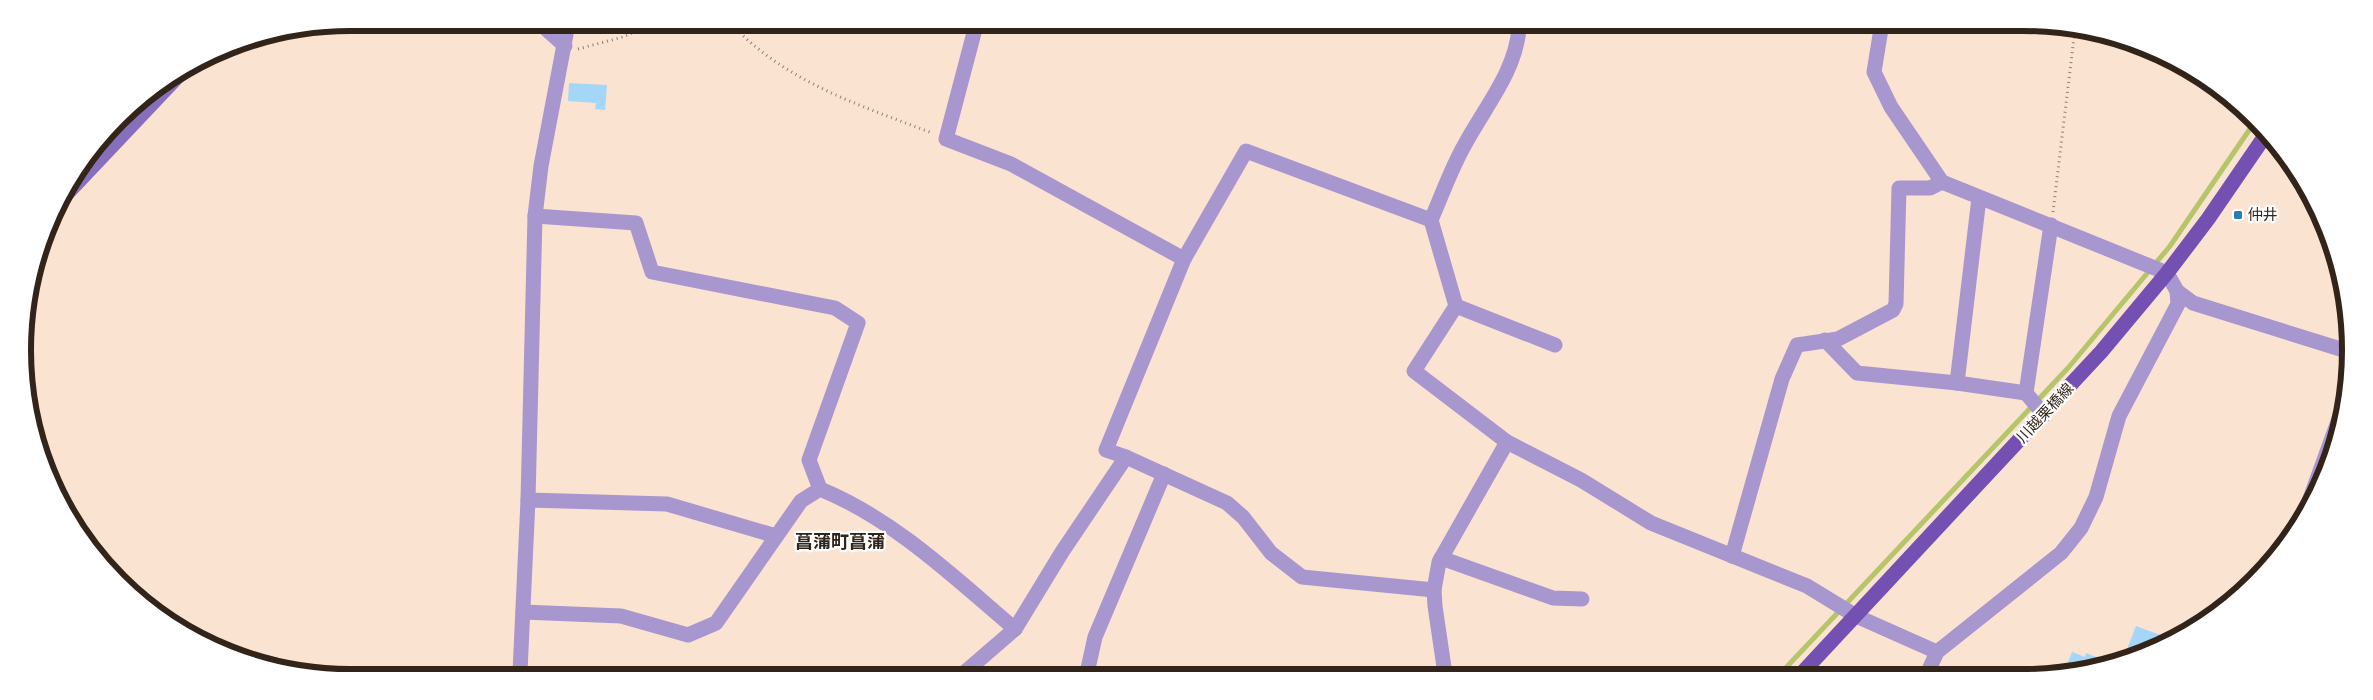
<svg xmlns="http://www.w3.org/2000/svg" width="2373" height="700" font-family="'Sofia Sans Condensed','Noto Sans JP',sans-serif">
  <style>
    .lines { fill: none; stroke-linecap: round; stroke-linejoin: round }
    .stream { stroke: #b5c56a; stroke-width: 5 }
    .building { fill: #a3d6f7 }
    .path { stroke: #927f70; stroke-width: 3; stroke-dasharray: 1 4; stroke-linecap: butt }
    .street { stroke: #a797ce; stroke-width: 15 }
    .secondary { stroke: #886fbe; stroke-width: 15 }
    .primary { stroke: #7350b2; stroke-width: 15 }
    .poi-dot { fill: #297faf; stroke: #fff; stroke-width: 2 }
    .labels { text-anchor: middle; stroke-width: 4.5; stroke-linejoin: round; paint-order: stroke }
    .poi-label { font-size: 15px; fill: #332419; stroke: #fff; text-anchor: start }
    .street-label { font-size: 15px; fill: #332419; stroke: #fff }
    .quarter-label { font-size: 18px; font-weight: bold; fill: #332419; stroke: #fff }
    .rim { fill: none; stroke: #332419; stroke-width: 6 }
  </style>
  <rect width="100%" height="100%" fill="#fbe3d1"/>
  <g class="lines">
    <path class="stream" d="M1780,674L2068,368L2170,246L2256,120"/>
  </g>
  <g class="building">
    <path d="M569,83L607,85L605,110L595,109L596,103L568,101Z"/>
    <path d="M2136,626L2171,639L2149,652L2127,658L2124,657Z"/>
    <path d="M2072,652L2085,657L2086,653L2111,663L2063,675Z"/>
  </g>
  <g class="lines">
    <g class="path">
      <path d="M736,29C791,84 862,106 932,133"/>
      <path d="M578,49L623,37L642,29"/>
      <path d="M2053,212L2075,29"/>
    </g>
    <g class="street">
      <path d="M546,29L565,46"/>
      <path d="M975,29L946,139L1011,164L1184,259"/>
      <path d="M1881,29L1874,72L1891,107L1942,182L2167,273L2177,291L2193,303L2350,352"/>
      <path d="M535,216L636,223L652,272L835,308L858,323L809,460L820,489"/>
      <path d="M1431,220L1456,306L1414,371L1507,442L1581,480L1651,523L1807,586L1856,616L1937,652"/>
      <path d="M1456,306L1555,345"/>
      <path d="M1825,340L1857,373L1957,383L2026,393"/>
      <path d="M1957,383L1979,198"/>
      <path d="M2044,415L2026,393L2051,225"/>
      <path d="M1126,457L1227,503L1243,517L1271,553L1302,577L1434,590"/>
      <path d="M528,500L667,504L776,536"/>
      <path d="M2303,518L2345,402"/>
      <path d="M1732,556L1782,379L1797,345L1838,339L1893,310L1896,304L1899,188H1930L1942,182"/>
      <path d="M1441,558L1553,598L1582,599"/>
      <path d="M523,612L621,616L688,635L716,623L801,501L820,489C894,519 955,578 1015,629"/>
      <path d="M520,672L528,500L535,216L541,166L567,29"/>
      <path d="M964,673L1015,629L1062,552L1126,457L1106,450L1184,259L1246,151L1431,220C1442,195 1451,169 1464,146C1484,108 1515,73 1519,29"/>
      <path d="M1087,673L1095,637L1164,474"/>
      <path d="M1445,674L1435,606L1434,590L1439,562L1507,442"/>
      <path d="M1927,674L1937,652L2061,553L2081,528L2096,497L2119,416L2178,304L2177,291"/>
    </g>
    <path class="secondary" d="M57,204L178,76"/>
    <path class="primary" d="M1801,674L2101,352L2167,273L2208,219L2267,133"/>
  </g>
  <rect class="poi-dot" x="2233" y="210" width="10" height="10" rx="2.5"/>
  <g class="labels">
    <g class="poi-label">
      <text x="2248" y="220">仲井</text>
    </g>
    <g class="street-label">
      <text transform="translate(2045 413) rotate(-47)" y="5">川越栗橋線</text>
    </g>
    <g class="quarter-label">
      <text x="840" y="548">菖蒲町菖蒲</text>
    </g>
  </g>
  <path d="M0 0H2373V700H0ZM350 31H2023A319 319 0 0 1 2342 350V350A319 319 0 0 1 2023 669H350A319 319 0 0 1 31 350V350A319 319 0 0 1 350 31Z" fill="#fff" fill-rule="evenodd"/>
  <path class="rim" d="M350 31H2023A319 319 0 0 1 2342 350V350A319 319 0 0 1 2023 669H350A319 319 0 0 1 31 350V350A319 319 0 0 1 350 31Z"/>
</svg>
